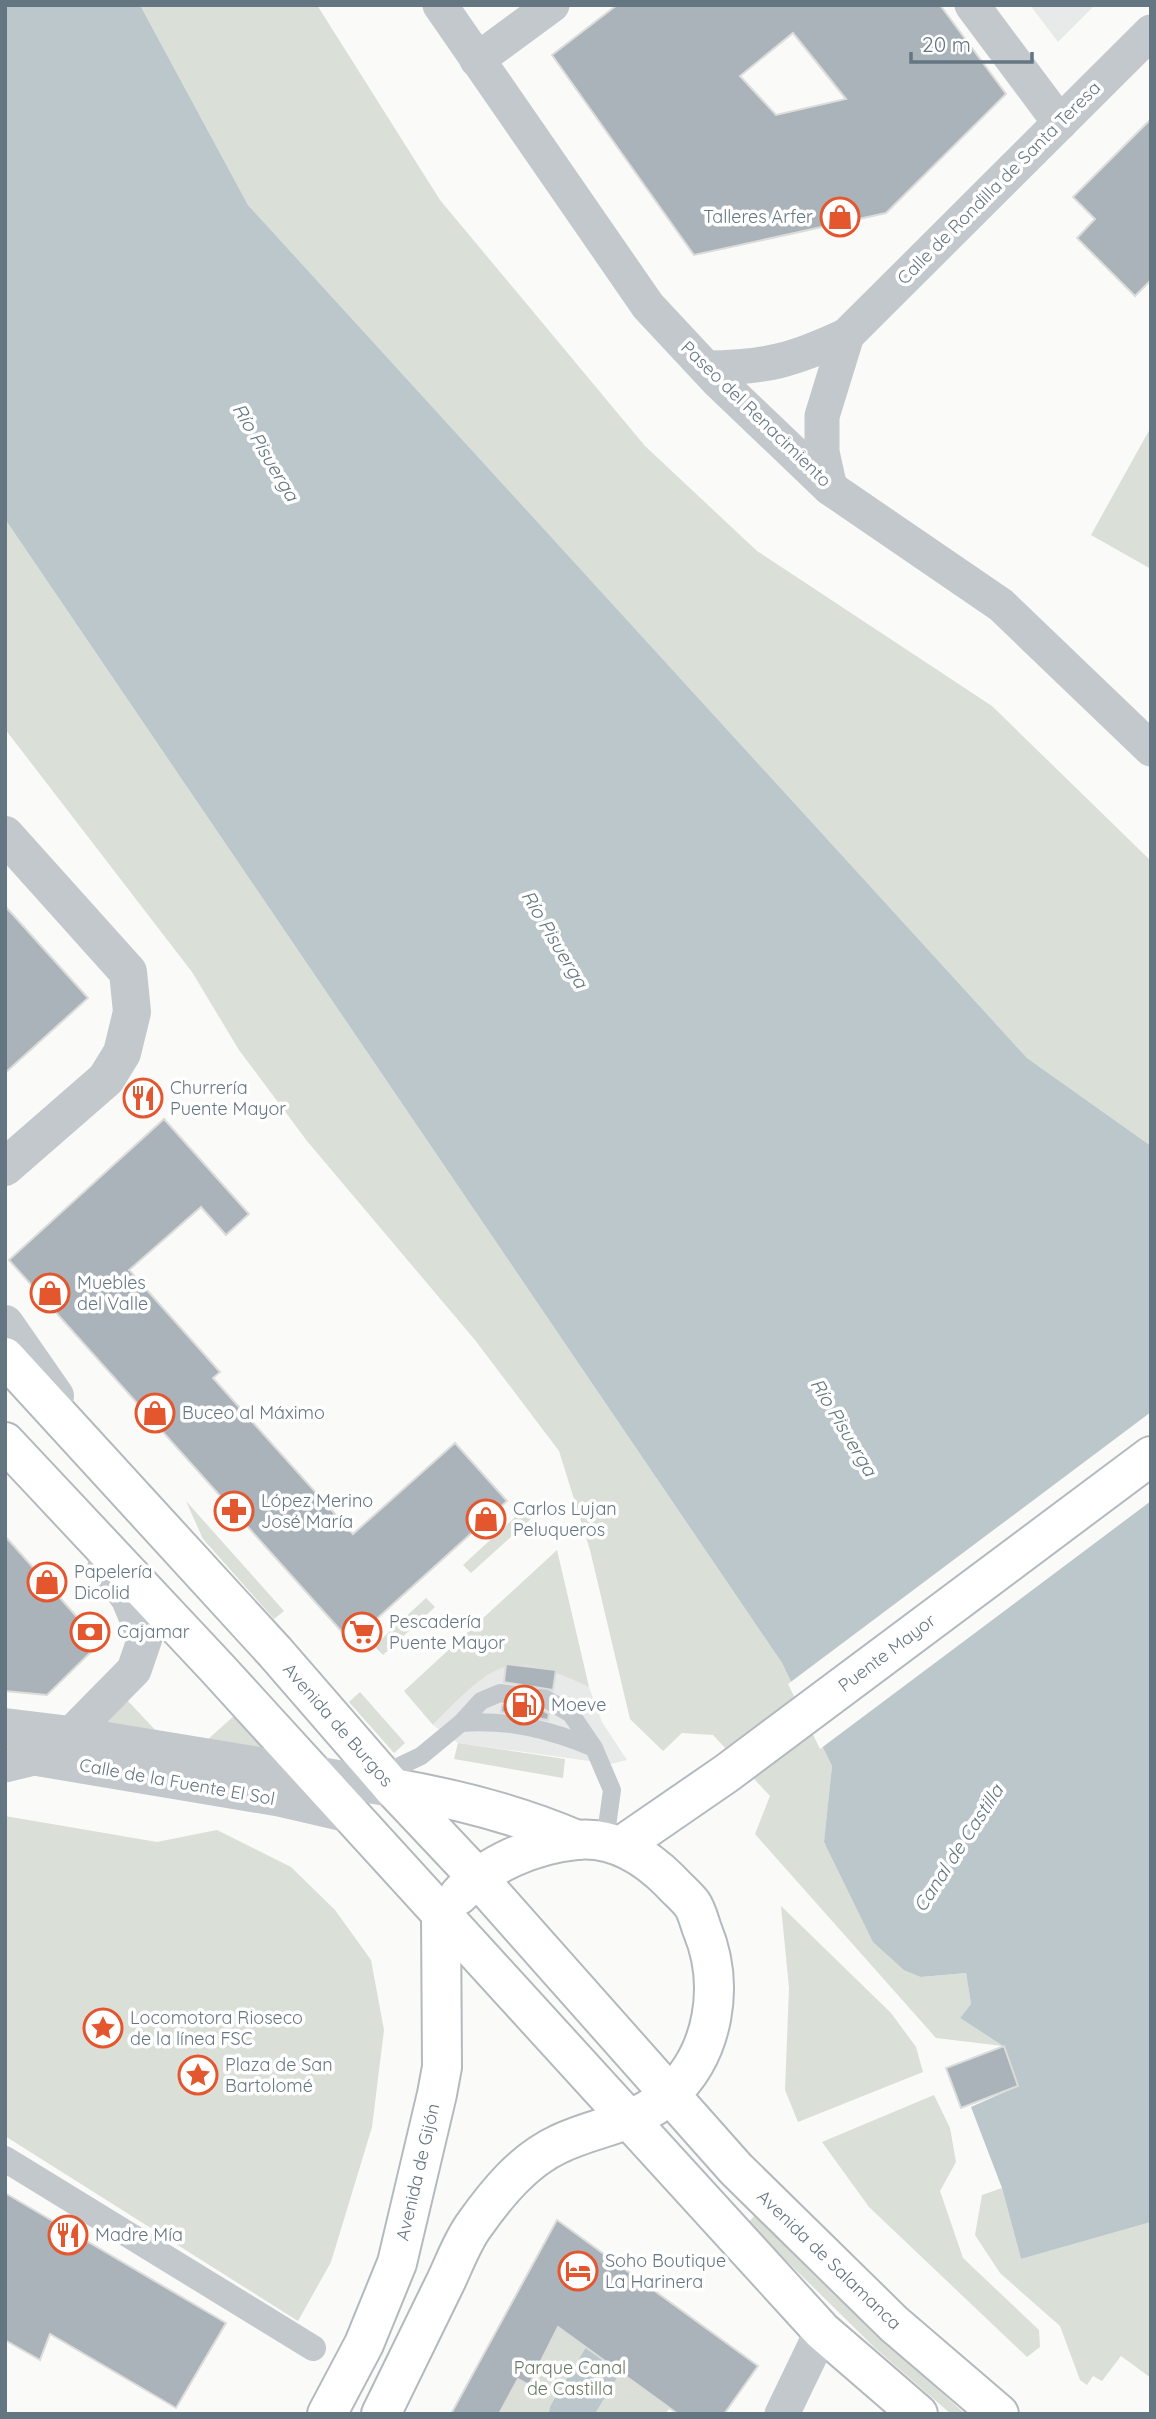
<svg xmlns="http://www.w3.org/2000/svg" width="1156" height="2419" font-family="Quicksand,sans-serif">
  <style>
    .built { fill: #e8e9e9 }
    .green { fill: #dadfd7 }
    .water { fill: #bbc7cb }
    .pier { fill: #fafaf8 }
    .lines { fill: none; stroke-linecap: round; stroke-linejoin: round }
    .canal { stroke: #bbc7cb; stroke-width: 42 }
    .building { fill: #aab3b9; stroke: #dcdcda; stroke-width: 2; fill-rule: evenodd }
    .secondary-casing { stroke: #b3babf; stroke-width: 42 }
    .trunk-casing { stroke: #b4b9bd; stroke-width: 42 }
    .service { stroke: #c3c8cc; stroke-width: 18 }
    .pedestrian { stroke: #c3c8cc; stroke-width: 26 }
    .minor { stroke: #c3c8cc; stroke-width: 35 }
    .tertiary { stroke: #c3c8cc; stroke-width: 38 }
    .secondary { stroke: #fff; stroke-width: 38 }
    .trunk { stroke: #fff; stroke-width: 38 }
    .labels { text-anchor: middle; stroke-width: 7; stroke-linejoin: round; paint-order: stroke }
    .street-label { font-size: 18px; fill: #657683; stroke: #fff }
    .poi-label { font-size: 18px; fill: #657683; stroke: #fff; text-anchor: start }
    .park-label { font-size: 18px; fill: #687a64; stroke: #fff }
    .water-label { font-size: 19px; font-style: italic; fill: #60757c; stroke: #fff }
  </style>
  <rect width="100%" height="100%" fill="#fafaf8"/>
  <g class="built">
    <path d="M1030,5H1095L1058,42Z"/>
    <path d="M506,1664L556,1670L589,1687L602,1722L627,1760L611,1764L458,1743L433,1725L477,1680Z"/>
  </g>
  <g class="green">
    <path d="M140,5H317L440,200L645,446L757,551L992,706L1151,861V1146L1027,1058L248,205Z"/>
    <path d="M1151,427V569L1091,535Z"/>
    <path d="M5,519L782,1663L832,1766L824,1843L921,1977L966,1973L971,2004L960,2018L1003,2046L936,2038L755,1834L770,1796L713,1735L682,1733L663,1751L630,1719L590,1550L559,1451L475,1340L307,1141L239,1050L192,972L5,729Z"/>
    <path d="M186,1501L284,1611L274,1619L203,1539Z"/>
    <path d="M525,1508L533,1517L471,1573L463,1565Z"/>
    <path d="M557,1550L589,1687C506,1646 492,1665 433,1725L404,1691Z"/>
    <path d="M426,1598L435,1607L383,1655L374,1646Z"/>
    <path d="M360,1692L405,1743L394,1753L349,1702Z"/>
    <path d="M126,1699L160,1735L100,1723Z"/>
    <path d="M235,1715L270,1753L206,1741Z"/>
    <path d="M458,1743L565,1759L563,1778L454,1759Z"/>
    <path d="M5,1816L157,1842L217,1830L291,1867L335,1910L371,1960L384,2030L372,2127L331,2262L298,2321L5,2136Z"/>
    <path d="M781,1906L891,2013L916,2047L923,2072L798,2122L785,2090L789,1988Z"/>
    <path d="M934,2095L950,2128L956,2162L940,2191L963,2258L1039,2330L1040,2347L1027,2357L869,2207L822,2142Z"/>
    <path d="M1002,2188L1021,2259L1151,2222V2378L1121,2356L1102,2381L1093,2376L1087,2385L1080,2380L1060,2326L1000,2273L975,2235L982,2195Z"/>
    <path d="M755,2215L814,2275L965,2414H951L875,2348L748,2223Z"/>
    <path d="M550,2321L670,2408L665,2414H499L518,2379L530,2385L535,2374L524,2368Z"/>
  </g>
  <path class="water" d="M5,5H140L248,205L1027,1058L1151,1146V2222L1021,2259L1002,2188L971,2107L1018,2086L1003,2046L960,2018L971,2004L966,1973L921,1977L904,1970L873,1942L824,1842L832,1766L782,1663L5,519Z"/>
  <path class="pier" d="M1151,1412V1501L820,1749L788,1684Z"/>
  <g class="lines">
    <path class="canal" d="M570,2414L603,2360"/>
  </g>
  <g class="building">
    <path d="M617,5H940L1006,94L886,213L694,255L552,55ZM793,33L846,99L776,115L740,76Z"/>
    <path d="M1151,119V280L1135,296L1077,238L1095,219L1073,197Z"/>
    <path d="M5,906L88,998L5,1073Z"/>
    <path d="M164,1119L249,1214L226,1235L201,1207L129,1270L220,1372L213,1378L353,1534L455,1443L507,1501L351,1642L9,1260Z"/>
    <path d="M5,1536L100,1643L47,1695L5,1691Z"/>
    <path d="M506,1664L556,1670L553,1690L504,1682Z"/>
    <path d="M502,1705L542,1710L549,1714L548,1720L501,1712Z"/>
    <path d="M1004,2046L1018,2086L961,2108L946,2068Z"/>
    <path d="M5,2193L226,2323L176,2408L50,2334L40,2360L5,2340Z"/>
    <path d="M557,2220L758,2366L724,2414H678L558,2327L529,2385L518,2379L499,2414H451Z"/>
  </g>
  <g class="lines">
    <defs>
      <path id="secondary" d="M621,1846L727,1773L1151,1456"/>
      <g id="trunk">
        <path d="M5,1357L275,1652L393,1788L476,1876L736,2169L894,2324L999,2414"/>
        <path d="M5,1442L217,1668L822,2331L918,2414"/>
        <path d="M393,1788C457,1799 517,1814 577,1840"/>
        <path d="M327,2414L364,2344L397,2263L437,2094L442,2067L441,1915"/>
        <path d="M381,2414C402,2371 423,2328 444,2285C454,2265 462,2241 475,2224C497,2193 524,2160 559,2144C596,2126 637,2124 669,2095C715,2053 725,1984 702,1929C699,1921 697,1911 692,1904C686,1896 677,1889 670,1881C645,1856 614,1836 576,1840C534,1844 487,1864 459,1895"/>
      </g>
    </defs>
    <use href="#secondary" class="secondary-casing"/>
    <use href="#trunk" class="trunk-casing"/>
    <g class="service">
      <path d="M461,1723L481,1701L500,1693L546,1699L571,1714L594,1748"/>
      <path d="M381,1775L421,1756L461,1723C509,1719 551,1730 594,1748L612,1790L605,1841"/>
    </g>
    <path class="pedestrian" d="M5,2159L313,2348"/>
    <g class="minor">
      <path d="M440,5L648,306L718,381L830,488L1001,605L1151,749"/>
      <path d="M972,5L1060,123"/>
      <path d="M477,60L552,5"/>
      <path d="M706,368C765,368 794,360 847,335L1151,32"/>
      <path d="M830,488L822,452V416L847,335"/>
      <path d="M70,1735L134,1670L145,1638L128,1598L105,1566"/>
      <path d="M5,1765L34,1758L279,1799L348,1815"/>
      <path d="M782,2414L822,2331"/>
    </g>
    <g class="tertiary">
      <path d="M5,835L128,972L132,1012L122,1053L106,1079L5,1167"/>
      <path d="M5,1324L55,1396"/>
      <path d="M5,1727L70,1735L393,1788"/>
    </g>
    <use href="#secondary" class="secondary"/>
    <use href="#trunk" class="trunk"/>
  </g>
  <defs>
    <symbol id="shop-ring" viewBox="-11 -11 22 22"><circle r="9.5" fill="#fff" stroke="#e4572e" stroke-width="1.5"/><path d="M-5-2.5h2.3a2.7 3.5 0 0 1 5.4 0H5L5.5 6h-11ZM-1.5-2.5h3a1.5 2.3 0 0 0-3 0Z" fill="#e4572e"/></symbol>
    <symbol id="restaurant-ring" viewBox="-11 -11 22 22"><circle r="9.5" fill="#fff" stroke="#e4572e" stroke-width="1.5"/><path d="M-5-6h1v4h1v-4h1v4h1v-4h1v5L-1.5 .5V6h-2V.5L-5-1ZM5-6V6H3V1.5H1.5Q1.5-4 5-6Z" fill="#e4572e"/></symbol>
    <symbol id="pharmacy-ring" viewBox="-11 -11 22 22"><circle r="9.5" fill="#fff" stroke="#e4572e" stroke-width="1.5"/><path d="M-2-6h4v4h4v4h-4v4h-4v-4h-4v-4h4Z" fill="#e4572e"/></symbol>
    <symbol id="bank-ring" viewBox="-11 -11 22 22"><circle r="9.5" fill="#fff" stroke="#e4572e" stroke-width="1.5"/><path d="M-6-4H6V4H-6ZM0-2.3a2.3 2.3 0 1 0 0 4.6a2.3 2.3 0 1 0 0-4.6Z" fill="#e4572e"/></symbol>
    <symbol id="supermarket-ring" viewBox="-11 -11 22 22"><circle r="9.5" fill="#fff" stroke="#e4572e" stroke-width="1.5"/><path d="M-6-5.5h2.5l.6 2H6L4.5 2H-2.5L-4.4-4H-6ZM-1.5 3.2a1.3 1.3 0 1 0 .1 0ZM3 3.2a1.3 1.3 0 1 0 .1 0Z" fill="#e4572e"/></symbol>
    <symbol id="fuel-ring" viewBox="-11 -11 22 22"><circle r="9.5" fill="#fff" stroke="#e4572e" stroke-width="1.5"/><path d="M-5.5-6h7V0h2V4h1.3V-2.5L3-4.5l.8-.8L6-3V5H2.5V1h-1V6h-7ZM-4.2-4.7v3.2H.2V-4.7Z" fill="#e4572e"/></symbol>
    <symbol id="sight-ring" viewBox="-11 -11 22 22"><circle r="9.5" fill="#fff" stroke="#e4572e" stroke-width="1.5"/><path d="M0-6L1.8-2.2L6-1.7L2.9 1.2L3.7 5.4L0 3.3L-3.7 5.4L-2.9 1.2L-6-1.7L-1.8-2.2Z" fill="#e4572e"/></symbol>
    <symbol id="hotel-ring" viewBox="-11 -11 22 22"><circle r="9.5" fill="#fff" stroke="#e4572e" stroke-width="1.5"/><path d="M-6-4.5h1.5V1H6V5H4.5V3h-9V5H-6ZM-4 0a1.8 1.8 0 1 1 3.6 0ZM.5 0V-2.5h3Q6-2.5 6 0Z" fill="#e4572e"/></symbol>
  </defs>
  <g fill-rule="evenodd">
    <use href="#shop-ring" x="818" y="195" width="44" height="44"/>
    <use href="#restaurant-ring" x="121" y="1076" width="44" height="44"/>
    <use href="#shop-ring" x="28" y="1271" width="44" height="44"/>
    <use href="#shop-ring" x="133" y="1391" width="44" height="44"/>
    <use href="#pharmacy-ring" x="212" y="1489" width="44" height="44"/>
    <use href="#shop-ring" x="464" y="1497" width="44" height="44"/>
    <use href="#shop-ring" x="25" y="1560" width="44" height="44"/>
    <use href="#bank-ring" x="68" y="1610" width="44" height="44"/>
    <use href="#supermarket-ring" x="340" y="1610" width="44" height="44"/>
    <use href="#fuel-ring" x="502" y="1683" width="44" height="44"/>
    <use href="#sight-ring" x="81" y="2006" width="44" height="44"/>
    <use href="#sight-ring" x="176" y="2053" width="44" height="44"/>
    <use href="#restaurant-ring" x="46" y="2213" width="44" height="44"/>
    <use href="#hotel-ring" x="556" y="2249" width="44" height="44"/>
  </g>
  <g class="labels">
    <g class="street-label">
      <text transform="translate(999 183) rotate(-45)" y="6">Calle de Rondilla de Santa Teresa</text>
      <text transform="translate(756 414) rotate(44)" y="6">Paseo del Renacimiento</text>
      <text transform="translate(887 1653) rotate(-37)" y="6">Puente Mayor</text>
      <text transform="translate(338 1725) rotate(49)" y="6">Avenida de Burgos</text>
      <text transform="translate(177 1782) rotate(10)" y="6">Calle de la Fuente El Sol</text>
      <text transform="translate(418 2172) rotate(-77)" y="6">Avenida de Gijón</text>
      <text transform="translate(829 2260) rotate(44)" y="6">Avenida de Salamanca</text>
    </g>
    <g class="poi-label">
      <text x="813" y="223" text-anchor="end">Talleres Arfer</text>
      <text x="170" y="1094">Churrería<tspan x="170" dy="21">Puente Mayor</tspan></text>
      <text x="77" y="1289">Muebles<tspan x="77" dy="21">del Valle</tspan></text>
      <text x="182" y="1419">Buceo al Máximo</text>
      <text x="261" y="1507">López Merino<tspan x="261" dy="21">José María</tspan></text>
      <text x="513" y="1515">Carlos Lujan<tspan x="513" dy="21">Peluqueros</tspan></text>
      <text x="74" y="1578">Papelería<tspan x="74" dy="21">Dicolid</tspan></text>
      <text x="389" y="1628">Pescadería<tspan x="389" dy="21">Puente Mayor</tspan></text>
      <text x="117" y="1638">Cajamar</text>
      <text x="551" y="1711">Moeve</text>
      <text x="130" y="2024">Locomotora Rioseco<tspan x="130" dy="21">de la línea FSC</tspan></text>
      <text x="225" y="2071">Plaza de San<tspan x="225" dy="21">Bartolomé</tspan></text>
      <text x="95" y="2241">Madre Mía</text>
      <text x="605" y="2267">Soho Boutique<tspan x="605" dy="21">La Harinera</tspan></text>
    </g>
    <g class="park-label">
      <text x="570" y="2374">Parque Canal<tspan x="570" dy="21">de Castilla</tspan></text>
    </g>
    <g class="water-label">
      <text transform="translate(266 452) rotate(59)" y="7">Río Pisuerga</text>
      <text transform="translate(555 939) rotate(59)" y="7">Río Pisuerga</text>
      <text transform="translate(844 1427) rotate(59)" y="7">Río Pisuerga</text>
      <text transform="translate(958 1848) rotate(-57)" y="7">Canal de Castilla</text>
    </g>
  </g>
  <rect width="1156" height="2419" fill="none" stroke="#657683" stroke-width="14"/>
  <path d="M911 52v10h121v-10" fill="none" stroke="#657683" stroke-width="3.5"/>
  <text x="922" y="52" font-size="21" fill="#657683" stroke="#ffffff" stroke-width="5" paint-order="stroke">20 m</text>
</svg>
